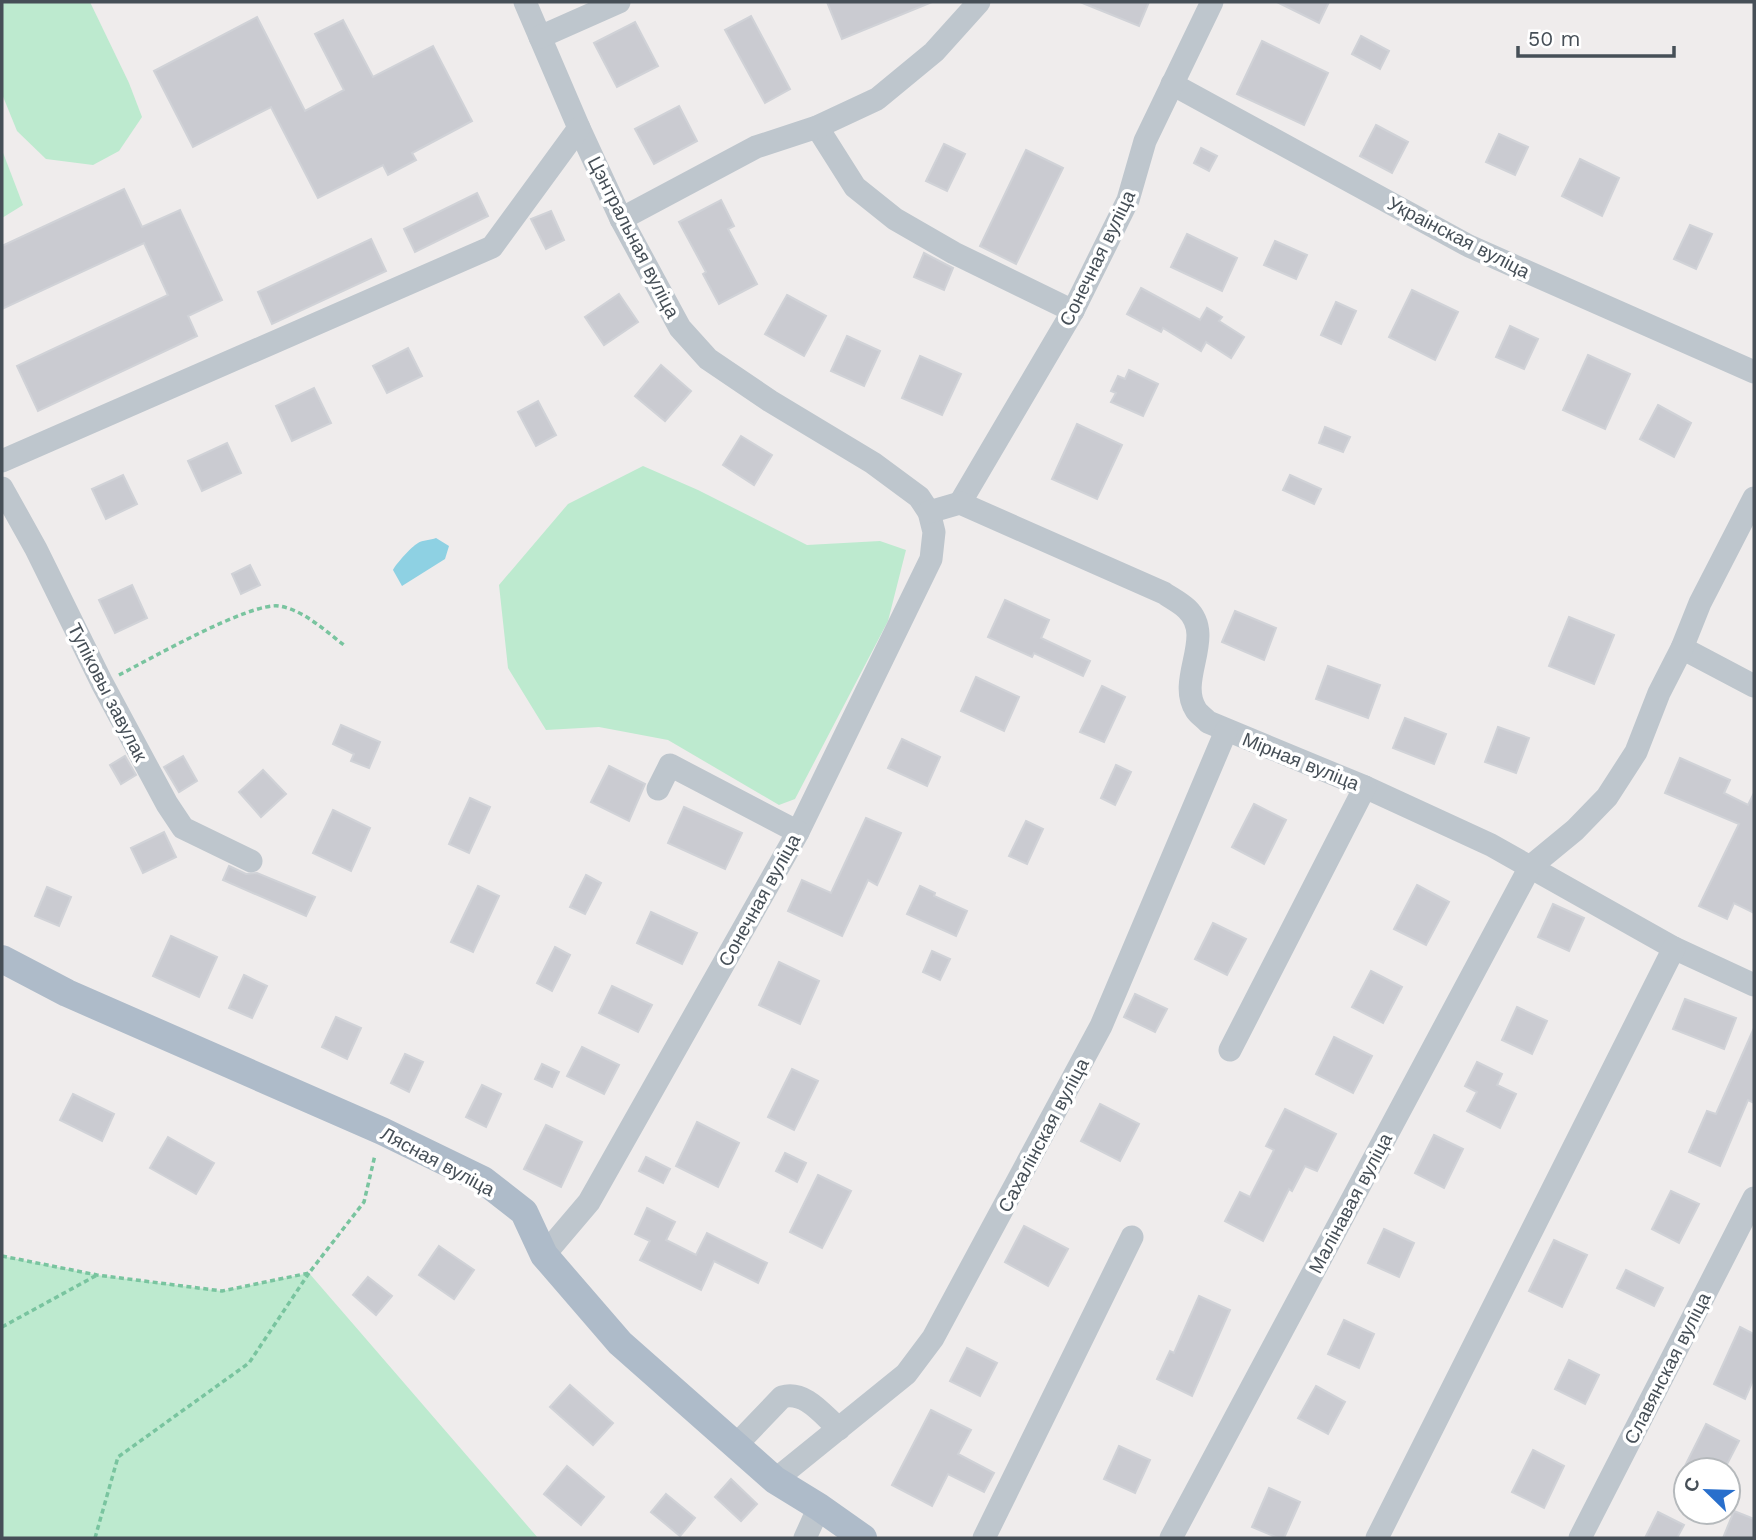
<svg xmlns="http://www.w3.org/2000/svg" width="1756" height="1540" font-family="'Work Sans',sans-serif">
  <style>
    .green { fill: #bdeacf }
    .water { fill: #8ed1e3 }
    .building { fill: #cacbd1; stroke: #d0d2d7; stroke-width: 2 }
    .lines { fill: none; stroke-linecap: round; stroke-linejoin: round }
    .path { stroke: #79c49f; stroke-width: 3.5; stroke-dasharray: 5 3.5; stroke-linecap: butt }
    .minor { stroke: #bec6cd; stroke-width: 23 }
    .major { stroke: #aebbc9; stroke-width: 28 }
    .labels { text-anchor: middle; stroke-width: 7; stroke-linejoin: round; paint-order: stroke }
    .street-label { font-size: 19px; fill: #464f57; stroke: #fff }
  </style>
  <rect width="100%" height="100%" fill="#efecec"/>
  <g class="green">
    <path d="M2,2H90L129,83L142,117L119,151L93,165L46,159L17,131L2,94Z"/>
    <path d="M2,150L23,205L2,218Z"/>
    <path d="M643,466L698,490L807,545L880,541L906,550L888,621L795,799L779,805L668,740L599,727L546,730L508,668L499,585L568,504Z"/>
    <path d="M2,1256L97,1275L222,1291L309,1273L538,1538H2Z"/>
  </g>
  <path class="water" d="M436,538L449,546L445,559L402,586L393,570C396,564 411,547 418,543C422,540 431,540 436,538Z"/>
  <g class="building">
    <path d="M827,2H932L842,39Z"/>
    <path d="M1080,2H1149L1139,26Z"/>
    <path d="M1277,2H1329L1319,23Z"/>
    <path d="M751,16L790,89L765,103L725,30Z"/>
    <path d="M257,17L305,111L344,90L315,34L343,20L373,77L433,46L472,121L412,153L416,160L388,175L383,165L318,198L271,107L193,147L154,71Z"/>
    <path d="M635,22L658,66L617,87L594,43Z"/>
    <path d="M1361,36L1389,51L1380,69L1352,54Z"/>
    <path d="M1262,41L1328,73L1304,125L1237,94Z"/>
    <path d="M679,106L697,141L654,164L635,129Z"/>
    <path d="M1376,125L1408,142L1392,173L1360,156Z"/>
    <path d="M1499,134L1528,147L1515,175L1486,162Z"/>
    <path d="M944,144L965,154L947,191L926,181Z"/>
    <path d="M1201,148L1217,156L1209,171L1194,163Z"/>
    <path d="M1026,150L1063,168L1016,264L980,246Z"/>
    <path d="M1580,159L1619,178L1602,216L1562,196Z"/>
    <path d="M124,189L142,227L180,210L222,300L188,316L197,336L38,411L17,366L168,295L144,243L2,309V246Z"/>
    <path d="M477,193L488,216L415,252L404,229Z"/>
    <path d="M721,200L734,226L728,229L757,284L719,304L703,274L706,272L679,222Z"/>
    <path d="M551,211L564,240L546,249L531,219Z"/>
    <path d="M1690,225L1712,234L1696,269L1674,259Z"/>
    <path d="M1187,234L1237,258L1222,291L1171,267Z"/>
    <path d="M371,239L386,271L272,324L258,292Z"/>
    <path d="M1275,241L1307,255L1296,279L1264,265Z"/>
    <path d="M924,253L953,268L944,290L914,277Z"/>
    <path d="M1141,288L1200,320L1207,308L1222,317L1219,321L1244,337L1231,358L1206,342L1201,351L1163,328L1161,332L1127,314Z"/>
    <path d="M1412,290L1458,312L1435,360L1389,337Z"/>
    <path d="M619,294L638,322L604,345L585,317Z"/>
    <path d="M787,295L826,316L804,356L765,334Z"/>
    <path d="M1336,302L1356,311L1341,344L1321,335Z"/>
    <path d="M1510,326L1538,339L1524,369L1496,357Z"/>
    <path d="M847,336L880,351L864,386L831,371Z"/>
    <path d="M408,348L422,376L387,393L373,366Z"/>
    <path d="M1588,355L1630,374L1605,429L1563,410Z"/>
    <path d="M920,356L961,374L942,415L902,398Z"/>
    <path d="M661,365L691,391L665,421L635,396Z"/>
    <path d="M1129,370L1158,384L1143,416L1111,402L1116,393L1111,391L1118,376L1125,379Z"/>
    <path d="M314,388L331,423L292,441L276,406Z"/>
    <path d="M538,401L556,435L536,446L518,412Z"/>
    <path d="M1658,405L1691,423L1674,457L1640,439Z"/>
    <path d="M1077,424L1122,445L1097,499L1052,479Z"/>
    <path d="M1325,427L1350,437L1343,452L1319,443Z"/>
    <path d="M741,436L772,455L754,485L723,465Z"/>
    <path d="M227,443L241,473L202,491L188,461Z"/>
    <path d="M123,475L137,504L106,519L92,489Z"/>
    <path d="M1290,475L1321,489L1314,504L1283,490Z"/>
    <path d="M250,565L260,585L241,594L232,574Z"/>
    <path d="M132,585L147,618L115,633L99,600Z"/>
    <path d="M1005,600L1049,620L1041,638L1090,661L1083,676L1034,653L1032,657L988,637Z"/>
    <path d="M1235,611L1276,628L1264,660L1222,642Z"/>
    <path d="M1569,617L1614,635L1594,684L1549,666Z"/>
    <path d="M1328,666L1380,685L1368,718L1316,699Z"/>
    <path d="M976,677L1019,697L1004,731L961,711Z"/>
    <path d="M1102,686L1125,697L1104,742L1080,732Z"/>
    <path d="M1405,718L1446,734L1434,764L1393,748Z"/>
    <path d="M341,725L380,742L369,768L351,761L354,754L333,744Z"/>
    <path d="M1498,727L1529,738L1516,773L1485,762Z"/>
    <path d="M902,739L940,757L927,786L888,768Z"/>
    <path d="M125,756L136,775L121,784L110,765Z"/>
    <path d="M183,756L197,781L179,792L164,767Z"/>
    <path d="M1680,758L1730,780L1724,793L1748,805L1754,793V913L1734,903L1727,919L1699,906L1739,824L1665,793Z"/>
    <path d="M1116,765L1131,772L1115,805L1101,798Z"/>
    <path d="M609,766L645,784L629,821L591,802Z"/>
    <path d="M263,770L286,794L261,817L239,792Z"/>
    <path d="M470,798L490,807L469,853L449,844Z"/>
    <path d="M1254,804L1286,820L1264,864L1232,847Z"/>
    <path d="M684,807L742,833L725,869L668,843Z"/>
    <path d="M333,810L370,828L351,871L313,853Z"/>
    <path d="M866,818L901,833L877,885L868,880L842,936L788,911L802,880L831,893Z"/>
    <path d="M1026,821L1043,829L1027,864L1009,856Z"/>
    <path d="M164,832L176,857L143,873L131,848Z"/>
    <path d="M229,866L246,874L257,873L315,897L306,916L223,880Z"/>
    <path d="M586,875L601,883L585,914L570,907Z"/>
    <path d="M1417,885L1449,902L1426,945L1394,929Z"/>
    <path d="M478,886L499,896L473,952L451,942Z"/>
    <path d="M920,886L935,893L934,896L967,911L956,936L907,914Z"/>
    <path d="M47,887L71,897L59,926L35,916Z"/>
    <path d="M1553,904L1584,918L1569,951L1538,937Z"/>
    <path d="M651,912L697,933L682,964L637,943Z"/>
    <path d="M1213,923L1246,939L1227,975L1195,959Z"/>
    <path d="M171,936L217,957L199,997L153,976Z"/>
    <path d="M555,947L570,955L552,991L537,983Z"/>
    <path d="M932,951L950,959L940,980L923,972Z"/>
    <path d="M779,962L819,981L800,1024L759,1005Z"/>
    <path d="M1371,971L1402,987L1383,1023L1352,1007Z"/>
    <path d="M244,975L267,986L252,1018L229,1008Z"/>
    <path d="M612,986L652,1005L638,1032L599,1013Z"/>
    <path d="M1135,994L1167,1009L1155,1032L1124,1017Z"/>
    <path d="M1685,999L1736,1018L1724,1049L1673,1029Z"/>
    <path d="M1517,1007L1547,1021L1532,1054L1502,1040Z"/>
    <path d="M336,1017L361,1028L347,1059L322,1047Z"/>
    <path d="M1754,1028V1103L1748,1100L1720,1166L1689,1152L1707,1111L1716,1114Z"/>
    <path d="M1334,1037L1372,1056L1353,1093L1316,1074Z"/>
    <path d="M582,1047L619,1065L604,1094L567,1076Z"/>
    <path d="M405,1054L423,1062L409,1092L391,1083Z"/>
    <path d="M1477,1062L1502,1074L1497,1085L1516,1094L1500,1128L1467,1111L1477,1092L1465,1086Z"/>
    <path d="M542,1064L559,1072L552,1087L535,1079Z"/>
    <path d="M792,1069L818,1081L794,1130L768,1117Z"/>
    <path d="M482,1085L501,1094L486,1127L466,1117Z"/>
    <path d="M73,1094L114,1114L102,1141L60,1120Z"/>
    <path d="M1100,1104L1139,1124L1120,1161L1081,1141Z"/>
    <path d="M1285,1109L1336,1134L1317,1171L1305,1166L1292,1191L1289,1189L1263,1241L1225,1221L1240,1192L1250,1197L1274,1150L1266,1146Z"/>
    <path d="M697,1122L739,1143L718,1187L676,1166Z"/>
    <path d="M546,1125L582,1142L561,1187L524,1169Z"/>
    <path d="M1434,1135L1463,1149L1444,1188L1415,1173Z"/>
    <path d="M168,1137L214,1163L196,1194L150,1168Z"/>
    <path d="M785,1153L806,1163L797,1182L776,1171Z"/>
    <path d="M646,1157L670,1169L663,1183L639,1171Z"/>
    <path d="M818,1175L851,1191L822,1248L790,1232Z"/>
    <path d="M1671,1191L1699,1204L1679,1243L1652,1229Z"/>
    <path d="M647,1208L675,1222L666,1240L696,1255L707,1233L767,1263L758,1283L714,1261L701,1290L640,1260L650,1241L635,1234Z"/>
    <path d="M1024,1226L1068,1249L1048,1286L1005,1262Z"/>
    <path d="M1384,1229L1414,1243L1399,1277L1368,1263Z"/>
    <path d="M1554,1240L1587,1255L1562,1307L1529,1291Z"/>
    <path d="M439,1246L474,1270L454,1299L419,1275Z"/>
    <path d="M1626,1270L1663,1288L1654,1306L1617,1288Z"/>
    <path d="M368,1277L392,1296L376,1315L353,1295Z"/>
    <path d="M1199,1296L1230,1310L1192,1396L1157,1379L1170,1351L1174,1353Z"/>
    <path d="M1344,1320L1374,1334L1359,1368L1328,1354Z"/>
    <path d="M1740,1327L1754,1334V1378L1745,1399L1714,1384Z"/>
    <path d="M967,1348L997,1363L980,1396L950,1381Z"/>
    <path d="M1569,1360L1599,1375L1585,1404L1555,1389Z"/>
    <path d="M570,1385L613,1423L593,1445L550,1407Z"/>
    <path d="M1316,1386L1345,1402L1328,1434L1298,1418Z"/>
    <path d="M931,1410L971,1430L958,1454L994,1473L984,1492L948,1474L932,1506L892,1485Z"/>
    <path d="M1706,1424L1739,1441L1724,1470H1683Z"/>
    <path d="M1119,1446L1150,1460L1135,1493L1104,1479Z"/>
    <path d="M1533,1450L1564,1466L1544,1508L1512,1492Z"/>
    <path d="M567,1466L604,1497L581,1525L544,1494Z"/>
    <path d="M731,1479L757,1504L741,1521L715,1497Z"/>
    <path d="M1269,1488L1300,1502L1284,1538H1278L1252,1527Z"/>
    <path d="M666,1494L695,1518L680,1536L651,1512Z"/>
    <path d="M1734,1511L1754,1519V1538H1723Z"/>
    <path d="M1658,1512L1684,1525L1677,1538H1645Z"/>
  </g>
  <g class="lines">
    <g class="path">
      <path d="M119,675C150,659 250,602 279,606C304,610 325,631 344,645"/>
      <path d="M2,1256L97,1275L222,1291L309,1273L364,1202L375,1155"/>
      <path d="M2,1327L97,1275"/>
      <path d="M95,1538L118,1457L249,1363L309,1273"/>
    </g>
    <g class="minor">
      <path d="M525,2L579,128L621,219L680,328L708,359L770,401L873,463L919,497L929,512L934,532L931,559L798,832L589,1202L544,1255"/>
      <path d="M540,37L619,2"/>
      <path d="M1172,84L1469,246L1754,372"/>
      <path d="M817,127L855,187L895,219L954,253L1073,311"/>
      <path d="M621,219L756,147L817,127L877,99L934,52L979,2"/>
      <path d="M2,461L492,247L579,128"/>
      <path d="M2,488L36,549L102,683L167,804L183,828L251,861"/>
      <path d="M960,503L1073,311L1128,200L1145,141L1212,2"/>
      <path d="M929,512L960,503L1164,593C1171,598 1181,603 1187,609C1216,637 1176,679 1196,710C1199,715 1205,718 1208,722L1365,787L1491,845L1674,948L1754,985"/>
      <path d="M1682,648L1754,686"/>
      <path d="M658,789L670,765L798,832"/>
      <path d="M1230,1050L1365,787"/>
      <path d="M737,1444L782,1397C805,1390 823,1415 839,1429"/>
      <path d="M775,1480L906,1374L933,1338L1101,1026L1226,731"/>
      <path d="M805,1538L819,1507"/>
      <path d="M984,1538L1132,1237"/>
      <path d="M1171,1538L1530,867L1575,830L1607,797L1636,752L1659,693L1682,648L1700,603L1754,498"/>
      <path d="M1377,1538L1674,948"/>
      <path d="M1580,1538L1754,1198"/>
    </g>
    <path class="major" d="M2,959L67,993L382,1131L483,1180L524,1212L544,1255L620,1343L775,1480L819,1507L863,1538"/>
  </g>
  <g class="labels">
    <g class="street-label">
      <text transform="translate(634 237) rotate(63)" y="7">Цэнтральная вуліца</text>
      <text transform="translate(1459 237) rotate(27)" y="7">Украінская вуліца</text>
      <text transform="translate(1097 258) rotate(-64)" y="7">Сонечная вуліца</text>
      <text transform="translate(108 692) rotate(63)" y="7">Тупіковы завулак</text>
      <text transform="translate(1301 761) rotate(22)" y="7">Мірная вуліца</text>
      <text transform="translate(759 900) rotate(-61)" y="7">Сонечная вуліца</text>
      <text transform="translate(1043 1135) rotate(-62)" y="7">Сахалінская вуліца</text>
      <text transform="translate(438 1161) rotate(28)" y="7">Лясная вуліца</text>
      <text transform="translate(1350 1203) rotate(-62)" y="7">Малінавая вуліца</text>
      <text transform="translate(1667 1368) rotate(-63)" y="7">Славянская вуліца</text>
    </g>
  </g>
  <rect width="1756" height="1540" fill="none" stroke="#464f57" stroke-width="7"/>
  <g transform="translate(1707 1491) rotate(293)"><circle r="33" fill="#ffffff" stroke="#b5b9bc" stroke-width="2"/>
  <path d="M0-5L12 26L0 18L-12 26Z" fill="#296fcc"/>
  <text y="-10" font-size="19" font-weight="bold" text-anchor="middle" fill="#464f57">С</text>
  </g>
  <path d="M1518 46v10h156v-10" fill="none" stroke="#464f57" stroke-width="3.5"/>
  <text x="1528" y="46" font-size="21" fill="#464f57" stroke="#ffffff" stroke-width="5" paint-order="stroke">50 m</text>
</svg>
